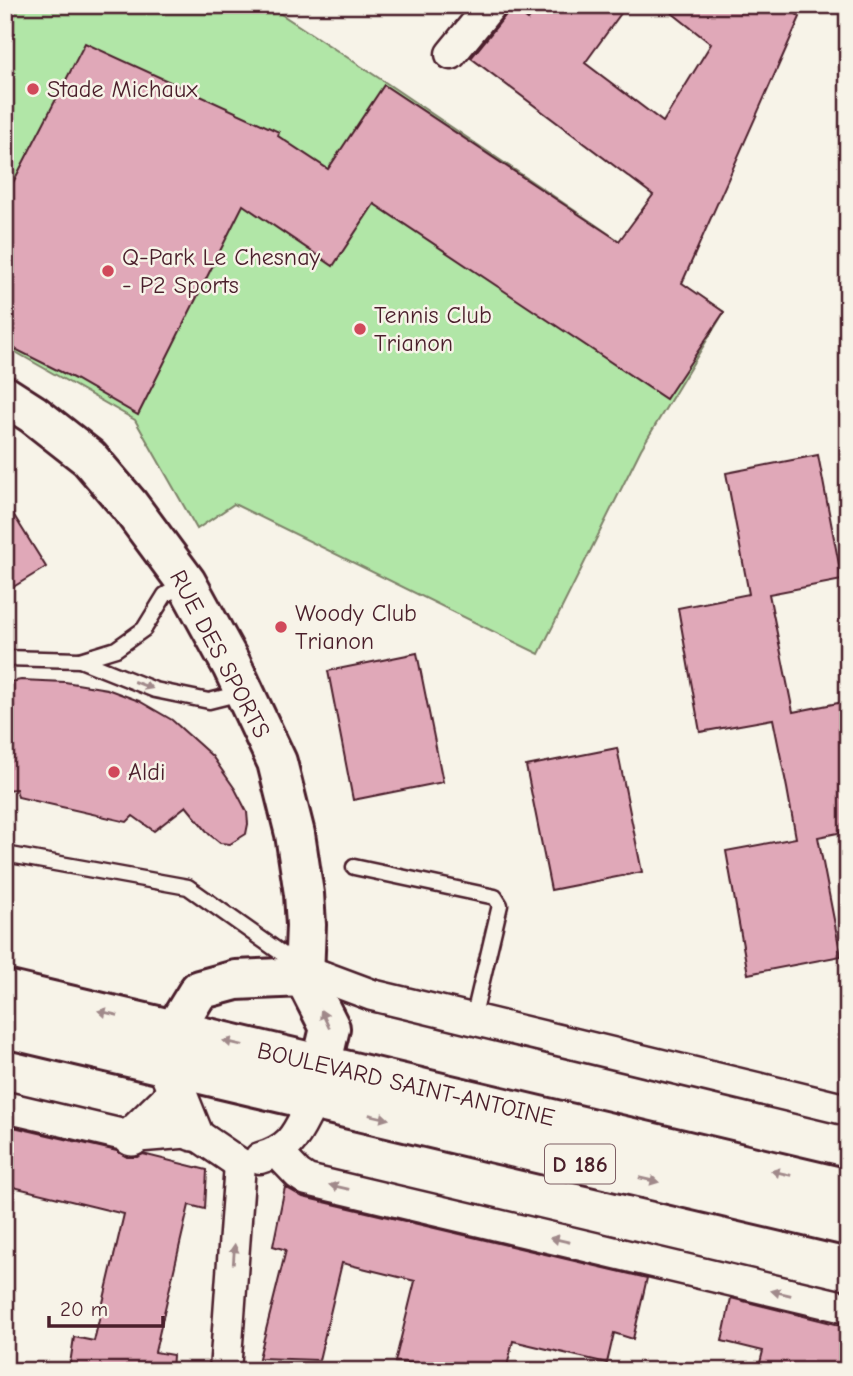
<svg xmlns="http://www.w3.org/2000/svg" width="853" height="1376" font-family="'Comic Neue',sans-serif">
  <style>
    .green { fill: #b1e6a7; stroke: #7e8269; stroke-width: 2 }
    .building { fill: #e0a8b8; stroke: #4a1f2b; stroke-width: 2 }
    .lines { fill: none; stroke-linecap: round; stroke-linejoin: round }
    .service-casing { stroke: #4a1f2b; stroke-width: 19 }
    .minor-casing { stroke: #4a1f2b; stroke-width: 35 }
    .tertiary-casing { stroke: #4a1f2b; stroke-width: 42 }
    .secondary-casing { stroke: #4a1f2b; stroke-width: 44 }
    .primary-casing { stroke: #4a1f2b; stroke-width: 44 }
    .service { stroke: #f7f3e8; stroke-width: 14 }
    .minor { stroke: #f7f3e8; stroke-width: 30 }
    .tertiary { stroke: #f7f3e8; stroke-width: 37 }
    .secondary { stroke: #f7f3e8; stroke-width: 38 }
    .primary { stroke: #f7f3e8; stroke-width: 38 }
    .oneway { fill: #a0898a }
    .poi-dot { fill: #d1495b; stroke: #f7f3e8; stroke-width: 2.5 }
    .labels { text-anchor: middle; stroke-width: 5; stroke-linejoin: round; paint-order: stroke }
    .shield { fill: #f7f3e8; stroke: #7e5f64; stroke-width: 2 }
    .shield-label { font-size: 23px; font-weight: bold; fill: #4a1f2b }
    .poi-label { font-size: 24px; fill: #4a1f2b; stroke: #f7f3e8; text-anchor: start }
    .street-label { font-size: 24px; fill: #4a1f2b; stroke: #f7f3e8 }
  </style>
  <rect width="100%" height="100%" fill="#f7f3e8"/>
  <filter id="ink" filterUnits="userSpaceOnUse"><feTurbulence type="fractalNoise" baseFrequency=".0143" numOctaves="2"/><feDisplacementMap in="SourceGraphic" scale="14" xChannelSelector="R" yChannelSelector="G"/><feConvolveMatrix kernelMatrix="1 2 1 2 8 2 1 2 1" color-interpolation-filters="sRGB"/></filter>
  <g filter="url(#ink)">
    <path class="green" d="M5,5H267L385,82L724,312L641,449L539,654L234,504L197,529L135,420L5,346Z"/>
    <g class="building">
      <path d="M509,5L528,20L540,5H627L585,63L663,122L711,44L662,5H785L800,17L682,283L724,312L666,399L374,204L333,266L243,205L138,415L75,379L5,344V198L85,43L279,132L278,136L328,169L384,85L619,241L653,195L471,58L505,16Z"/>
      <path d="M818,455L842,580L769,594L793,712L848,701V831L818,837L841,956L748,974L726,851L796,838L787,788L773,719L700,732L678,608L749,594L726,473Z"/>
      <path d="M5,501L46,567L5,592Z"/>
      <path d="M417,653L443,782L353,800L328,671Z"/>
      <path d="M21,680L65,682L107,689L139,701L172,720L212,756L235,789L247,812L248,824L246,834L230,844L220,843L209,834L186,806L154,831L133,816L127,822L18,797L16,789L5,790V683Z"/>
      <path d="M617,748L642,872L551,890L526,766Z"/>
      <path d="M5,1125L117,1151L127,1157H137L143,1154L207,1170L205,1209L189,1205L155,1352L173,1355L172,1371H69L74,1337L94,1341L124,1214L5,1185Z"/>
      <path d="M285,1187L303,1197L647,1278L633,1339L614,1333L607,1363L513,1341L506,1371H461L435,1364L395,1362L415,1281L342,1263L319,1360L259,1358L286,1250L273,1246Z"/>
      <path d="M731,1298L848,1327V1371H758L763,1351L722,1341Z"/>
    </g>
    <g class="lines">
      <defs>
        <g id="service">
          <path d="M5,658L80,660L155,690L209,701L241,693"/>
          <path d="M80,660L116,649L144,629L165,595L185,583"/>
          <path d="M5,854L188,887L301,967"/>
          <path d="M354,867L495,897L500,905L473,1019"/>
        </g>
        <g id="minor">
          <path d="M451,54L491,5"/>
          <path d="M305,970L372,995L848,1110"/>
          <path d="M5,1107L132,1137L193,1132L240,1164"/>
          <path d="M278,1153L298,1174L307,1180L848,1308"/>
          <path d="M260,1158C295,1148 297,1131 313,1102"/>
          <path d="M225,1371L240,1164"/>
        </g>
        <g id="tertiary">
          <path d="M172,1040L166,1065L193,1132"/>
          <path d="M132,1137L177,1093"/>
        </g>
        <g id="secondary">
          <path d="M5,396L33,414L89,458L129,505L186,582L232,666L277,762L295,834L304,894L306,925L304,977L330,1028L314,1096"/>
          <path d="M175,1029L199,990L236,980L304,977"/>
        </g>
        <g id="primary">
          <path d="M5,990L848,1189"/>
          <path d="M5,1028L848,1226"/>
        </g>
      </defs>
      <use href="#service" class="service-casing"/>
      <use href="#minor" class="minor-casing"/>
      <use href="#tertiary" class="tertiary-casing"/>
      <use href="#secondary" class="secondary-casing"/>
      <use href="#primary" class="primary-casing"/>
      <use href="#service" class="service"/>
      <use href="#minor" class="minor"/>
      <use href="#tertiary" class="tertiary"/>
      <use href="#secondary" class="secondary"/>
      <use href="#primary" class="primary"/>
    </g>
    <defs><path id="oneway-solid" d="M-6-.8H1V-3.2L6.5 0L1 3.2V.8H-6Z" transform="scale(1.75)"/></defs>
    <g class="oneway">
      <use href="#oneway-solid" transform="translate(143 685) rotate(21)"/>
      <use href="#oneway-solid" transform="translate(108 1013) rotate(-167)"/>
      <use href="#oneway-solid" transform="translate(325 1019) rotate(-115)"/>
      <use href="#oneway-solid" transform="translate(233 1043) rotate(-167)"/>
      <use href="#oneway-solid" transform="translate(379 1117) rotate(13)"/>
      <use href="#oneway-solid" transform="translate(781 1173) rotate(-167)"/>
      <use href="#oneway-solid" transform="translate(649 1180) rotate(13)"/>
      <use href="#oneway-solid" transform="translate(339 1187) rotate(-167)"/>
      <use href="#oneway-solid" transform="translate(560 1240) rotate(-167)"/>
      <use href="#oneway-solid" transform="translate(234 1254) rotate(-86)"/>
      <use href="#oneway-solid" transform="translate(781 1293) rotate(-167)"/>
    </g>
  </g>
  <g class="poi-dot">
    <circle cx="33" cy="89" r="7"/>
    <circle cx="108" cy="271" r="7"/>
    <circle cx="360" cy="329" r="7"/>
    <circle cx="281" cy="627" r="7"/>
    <circle cx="114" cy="772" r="7"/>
  </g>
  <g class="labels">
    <rect class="shield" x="545" y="1144.5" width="70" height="39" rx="5"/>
    <g class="shield-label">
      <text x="580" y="1172">D 186</text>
    </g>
    <g class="poi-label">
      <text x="47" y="97">Stade Michaux</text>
      <text x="122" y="265">Q-Park Le Chesnay<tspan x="122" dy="28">- P2 Sports</tspan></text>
      <text x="374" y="323">Tennis Club<tspan x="374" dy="28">Trianon</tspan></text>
      <text x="295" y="621">Woody Club<tspan x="295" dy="28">Trianon</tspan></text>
      <text x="128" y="780">Aldi</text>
    </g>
    <g class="street-label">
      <text transform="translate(220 654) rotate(62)" y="8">RUE DES SPORTS</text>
      <text transform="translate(406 1084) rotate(13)" y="8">BOULEVARD SAINT-ANTOINE</text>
    </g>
  </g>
  <rect width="853" height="1376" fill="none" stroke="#f7f3e8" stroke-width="28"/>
  <rect x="14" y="14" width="825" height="1348" fill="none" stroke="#4a1f2b" stroke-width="2.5" filter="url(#ink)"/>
  <path d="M49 1316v10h114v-10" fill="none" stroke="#4a1f2b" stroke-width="3.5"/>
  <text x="60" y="1316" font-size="21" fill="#4a1f2b" stroke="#f7f3e8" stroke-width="5" paint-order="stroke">20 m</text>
</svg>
